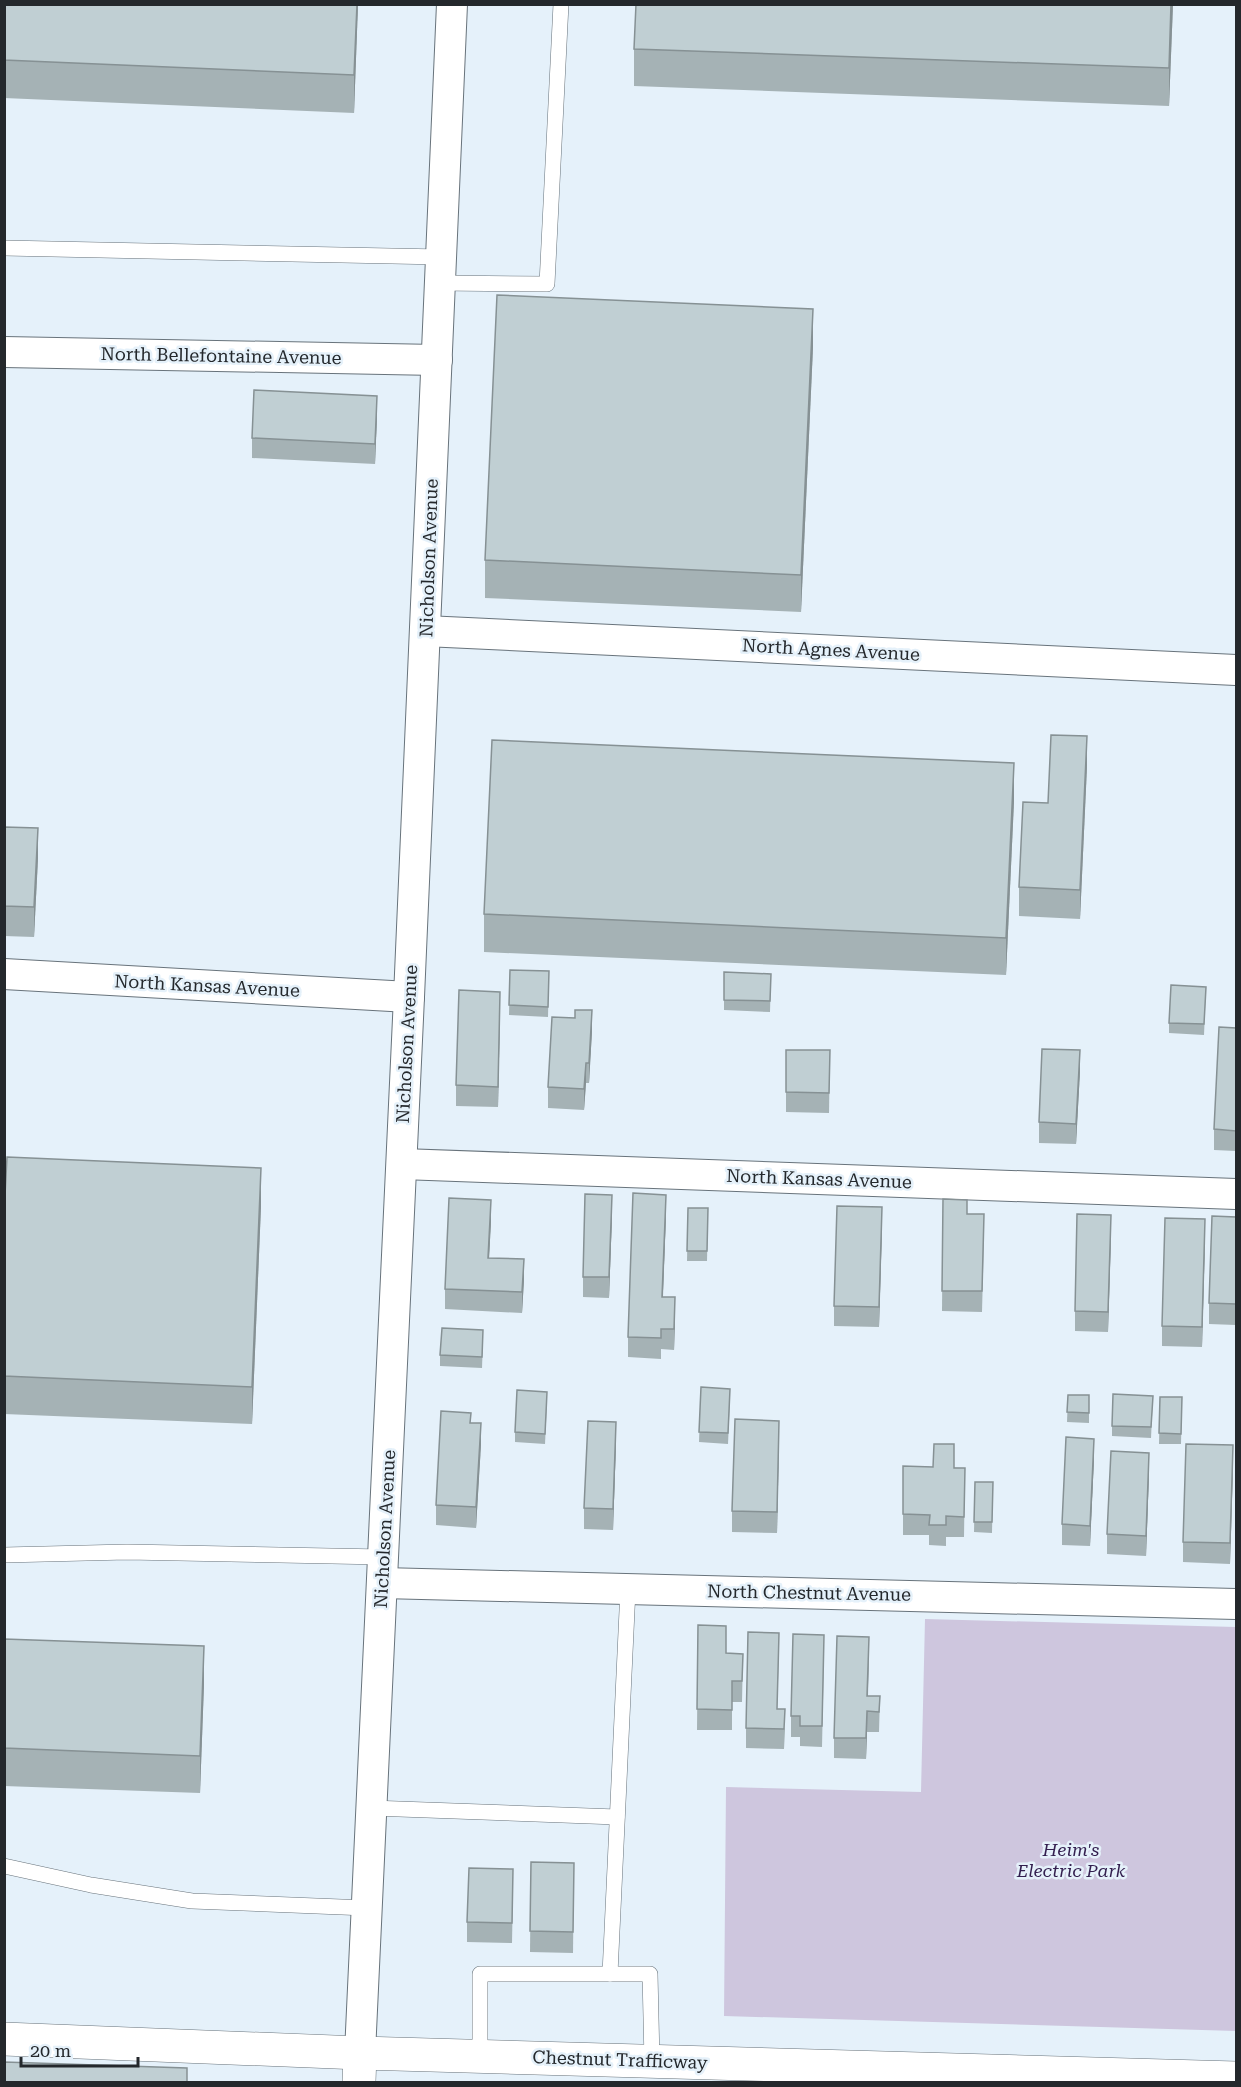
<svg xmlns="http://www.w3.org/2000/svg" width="1241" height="2087" font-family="'Roboto Serif',serif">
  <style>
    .green { fill: #cec6de }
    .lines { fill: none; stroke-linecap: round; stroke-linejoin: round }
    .service-casing { stroke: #68737b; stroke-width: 16 }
    .minor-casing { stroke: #68737b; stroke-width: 32 }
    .tertiary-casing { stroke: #68737b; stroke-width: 34 }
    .service { stroke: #fff; stroke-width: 15 }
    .minor { stroke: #fff; stroke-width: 30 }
    .tertiary { stroke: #fff; stroke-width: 33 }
    .wall { fill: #a5b2b5 }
    .shaded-wall { fill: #869194 }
    .building { fill: #c0cfd3; stroke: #869194; stroke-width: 1.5 }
    .labels { text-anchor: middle; stroke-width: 5; stroke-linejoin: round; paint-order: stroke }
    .street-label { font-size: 18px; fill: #24282c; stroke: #e5f1fa }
    .park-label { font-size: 18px; font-style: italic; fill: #331f4f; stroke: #e5f1fa }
  </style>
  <rect width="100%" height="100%" fill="#e5f1fa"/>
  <path class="green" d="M925,1619L1236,1627V2031L724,2016L726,1787L921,1792Z"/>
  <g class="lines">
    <defs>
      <g id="service">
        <path d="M4,248L442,257"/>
        <path d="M440,283L547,284L561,4"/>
        <path d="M4,1555L127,1552L383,1557"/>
        <path d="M371,1808L617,1817"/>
        <path d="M4,1866L91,1885L192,1901L367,1908"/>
        <path d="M610,1974L628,1589"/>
        <path d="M480,2056V1974H650L652,2061"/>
      </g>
      <g id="minor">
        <path d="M4,352L437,360"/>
        <path d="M425,631L1236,670"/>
        <path d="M4,974L409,997"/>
        <path d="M402,1164L1236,1194"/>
        <path d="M382,1583L1236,1604"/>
        <path d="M360,2053L409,997L452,4"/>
      </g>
      <g id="tertiary">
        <path d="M4,2039L360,2053L1236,2078"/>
        <path d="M359,2082L360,2053"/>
      </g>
    </defs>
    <use href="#service" class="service-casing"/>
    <use href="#minor" class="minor-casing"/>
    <use href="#tertiary" class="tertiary-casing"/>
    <use href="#service" class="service"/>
    <use href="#minor" class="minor"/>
    <use href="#tertiary" class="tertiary"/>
  </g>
  <g class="wall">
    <path d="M4,4H358L354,113L4,98Z"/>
    <path d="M1173,4L1169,106L634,86V49Z"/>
    <path d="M813,347L801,612L485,598V560Z"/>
    <path d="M377,416L375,464L252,458V438Z"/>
    <path d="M1087,766L1080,919L1019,916V887L1048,803Z"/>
    <path d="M1014,801L1006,975L484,952V914Z"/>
    <path d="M4,827L38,858L34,937L4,936Z"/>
    <path d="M510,970L549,971L548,1017L509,1015Z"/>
    <path d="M724,972L771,974L770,1012L724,1010Z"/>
    <path d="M1206,987L1204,1035L1169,1033V1023Z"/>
    <path d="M500,1012L498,1107L456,1106V1085Z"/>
    <path d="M1236,1028V1151L1214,1150V1129Z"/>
    <path d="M592,1031L589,1083H586L584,1110L548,1108V1087Z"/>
    <path d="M786,1050H830L829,1113L786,1112Z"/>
    <path d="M1080,1071L1076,1144L1039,1143V1122Z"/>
    <path d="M943,1199L967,1214L984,1235L982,1312L942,1311Z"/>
    <path d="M261,1206L252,1424L4,1414V1215Z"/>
    <path d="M688,1208H708L707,1261H687Z"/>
    <path d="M666,1215L663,1297L675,1318L674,1350L661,1349V1359L628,1357V1337Z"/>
    <path d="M612,1216L609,1298L583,1297V1277Z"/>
    <path d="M1236,1217V1325L1209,1324V1303Z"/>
    <path d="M491,1221L489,1258L524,1280L522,1313L445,1309V1289Z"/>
    <path d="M882,1228L879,1327L834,1326V1306Z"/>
    <path d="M1111,1235L1108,1332L1075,1331V1311Z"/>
    <path d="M1205,1239L1202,1347L1162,1346V1326Z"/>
    <path d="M483,1340L482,1368L440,1366V1355Z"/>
    <path d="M701,1387L730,1399L728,1444L699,1442Z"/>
    <path d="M1068,1395H1089V1423L1067,1422Z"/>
    <path d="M1153,1396L1151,1438L1112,1436V1426Z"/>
    <path d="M1160,1397H1182L1181,1444H1159Z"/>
    <path d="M547,1402L545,1444L515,1442V1432Z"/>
    <path d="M471,1423L481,1444L476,1528L436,1525V1505Z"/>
    <path d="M779,1441L777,1533L732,1532V1511Z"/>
    <path d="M616,1443L613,1530L584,1529V1508Z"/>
    <path d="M1094,1459L1090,1546L1062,1545V1524Z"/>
    <path d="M903,1466L965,1468L964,1537H946V1546L929,1545V1535H903Z"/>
    <path d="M1233,1466L1230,1564L1183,1562V1542Z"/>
    <path d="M1149,1473L1146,1556L1107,1554V1534Z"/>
    <path d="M975,1482H993L992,1533L974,1532Z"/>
    <path d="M698,1625L726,1653L743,1654L742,1702H732V1730H697Z"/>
    <path d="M4,1639L204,1684L200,1793L4,1786Z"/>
    <path d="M779,1653L777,1709L785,1730L784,1749L746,1748V1728Z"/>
    <path d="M824,1655L822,1747L800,1746V1737H791V1716Z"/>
    <path d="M869,1657L868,1696H880L879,1732H867L866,1759L834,1758V1738Z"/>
    <path d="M531,1862L574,1863L573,1953L530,1952Z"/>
    <path d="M513,1889L512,1943L467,1942V1922Z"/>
  </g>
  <g class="shaded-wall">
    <path d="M357,4H358L354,113V75Z"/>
    <path d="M1171,4H1173L1169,106V68Z"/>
    <path d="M813,309V347L801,612V575Z"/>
    <path d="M377,396V416L375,464V444Z"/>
    <path d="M1087,736V766L1080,919V890Z"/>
    <path d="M1014,763V801L1006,975V938Z"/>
    <path d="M38,828V858L34,937V907Z"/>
    <path d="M500,992V1012L498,1107V1087Z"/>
    <path d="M592,1010V1031L589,1083V1063Z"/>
    <path d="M1080,1050V1071L1076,1144V1124Z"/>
    <path d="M586,1063V1083L584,1110V1089Z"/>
    <path d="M261,1168V1206L252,1424V1387Z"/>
    <path d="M612,1195V1216L609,1298V1277Z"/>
    <path d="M666,1195V1215L662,1317V1297Z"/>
    <path d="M491,1200V1221L488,1278V1258Z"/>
    <path d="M882,1207V1228L879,1327V1307Z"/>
    <path d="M1111,1215V1235L1108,1332V1312Z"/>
    <path d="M1205,1219V1239L1202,1347V1327Z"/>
    <path d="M524,1259V1280L522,1313V1292Z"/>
    <path d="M675,1297V1318L674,1350V1329Z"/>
    <path d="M779,1421V1441L777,1533V1512Z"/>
    <path d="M616,1422V1443L613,1530V1509Z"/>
    <path d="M481,1423V1444L476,1528V1507Z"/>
    <path d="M1094,1439V1459L1090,1546V1526Z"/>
    <path d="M1233,1445V1466L1230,1564V1543Z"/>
    <path d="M1149,1453V1473L1146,1556V1536Z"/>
    <path d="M869,1637L867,1732L866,1759V1738Z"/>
    <path d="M204,1646V1684L200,1793V1756Z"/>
  </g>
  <g class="building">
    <path d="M4,4H357L354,75L4,60Z"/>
    <path d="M636,4H1171L1169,68L634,49Z"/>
    <path d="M497,295L813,309L801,575L485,560Z"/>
    <path d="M254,390L377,396L375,444L252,438Z"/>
    <path d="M1051,735L1087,736L1080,890L1019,887L1023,802L1048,803Z"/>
    <path d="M492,740L1014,763L1006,938L484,914Z"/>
    <path d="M4,827L38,828L34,907L4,906Z"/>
    <path d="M510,970L549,971L548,1007L509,1005Z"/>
    <path d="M724,972L771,974L770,1001L724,1000Z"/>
    <path d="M1171,985L1206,987L1204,1024L1169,1023Z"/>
    <path d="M459,990L500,992L498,1087L456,1085Z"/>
    <path d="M575,1010H592L589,1063H586L584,1089L548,1087L552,1017L575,1018Z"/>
    <path d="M1219,1027L1236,1028V1131L1214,1129Z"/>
    <path d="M1042,1049L1080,1050L1076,1124L1039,1122Z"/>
    <path d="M786,1050H830L829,1093L786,1092Z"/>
    <path d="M7,1157L261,1168L252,1387L4,1376V1215Z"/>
    <path d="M633,1193L666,1195L662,1297H675L674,1329H661V1338L628,1337Z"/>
    <path d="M585,1194L612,1195L609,1277H583Z"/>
    <path d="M449,1198L491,1200L488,1258L524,1259L522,1292L445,1289Z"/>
    <path d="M943,1199L967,1200V1214H984L982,1291H942Z"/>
    <path d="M837,1206L882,1207L879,1307L834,1306Z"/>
    <path d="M688,1208H708L707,1251H687Z"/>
    <path d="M1077,1214L1111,1215L1108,1312L1075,1311Z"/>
    <path d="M1212,1216L1236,1217V1304L1209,1303Z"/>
    <path d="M1165,1218L1205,1219L1202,1327L1162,1326Z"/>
    <path d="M442,1328L483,1330L482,1357L440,1355Z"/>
    <path d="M701,1387L730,1389L728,1433L699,1432Z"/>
    <path d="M517,1390L547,1392L545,1434L515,1432Z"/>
    <path d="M1113,1394L1153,1396L1151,1427L1112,1426Z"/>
    <path d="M1068,1395H1089V1413L1067,1412Z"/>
    <path d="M1160,1397H1182L1181,1434L1159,1433Z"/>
    <path d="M441,1411L471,1413L470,1423H481L476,1507L436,1505Z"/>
    <path d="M735,1419L779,1421L777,1512L732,1511Z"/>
    <path d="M588,1421L616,1422L613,1509L584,1508Z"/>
    <path d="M1066,1437L1094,1439L1090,1526L1062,1524Z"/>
    <path d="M934,1444H954V1468H965L964,1517L946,1516V1525H929L930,1515L903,1514V1466L933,1467Z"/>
    <path d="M1186,1444L1233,1445L1230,1543L1183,1542Z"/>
    <path d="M1111,1451L1149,1453L1146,1536L1107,1534Z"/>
    <path d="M975,1482H993L992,1522H974Z"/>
    <path d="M698,1625L726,1626V1653L743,1654L742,1681H732V1710L697,1709Z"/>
    <path d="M748,1632L779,1633L777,1709H785L784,1729L746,1728Z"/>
    <path d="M793,1634L824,1635L822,1726H800V1716H791Z"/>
    <path d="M837,1636L869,1637L867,1696H880L879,1712L867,1711L866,1738H834Z"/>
    <path d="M4,1639L204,1646L200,1756L4,1748Z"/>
    <path d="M531,1862L574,1863L573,1932L530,1931Z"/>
    <path d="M469,1868L513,1869L512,1923L467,1922Z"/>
    <path d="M4,2062L187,2068V2082H4Z"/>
  </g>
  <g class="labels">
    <g class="street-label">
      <text transform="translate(221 356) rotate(1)" y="6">North Bellefontaine Avenue</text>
      <text transform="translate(429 558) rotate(-88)" y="6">Nicholson Avenue</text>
      <text transform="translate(831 650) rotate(3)" y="6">North Agnes Avenue</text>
      <text transform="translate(207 986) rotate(3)" y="6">North Kansas Avenue</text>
      <text transform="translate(407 1044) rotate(-87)" y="6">Nicholson Avenue</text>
      <text transform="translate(819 1179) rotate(2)" y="6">North Kansas Avenue</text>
      <text transform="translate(385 1529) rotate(-87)" y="6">Nicholson Avenue</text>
      <text transform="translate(809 1593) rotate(1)" y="6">North Chestnut Avenue</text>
      <text transform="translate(620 2060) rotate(2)" y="6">Chestnut Trafficway</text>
    </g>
    <g class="park-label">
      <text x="1071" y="1856">Heim's<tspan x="1071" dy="21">Electric Park</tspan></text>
    </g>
  </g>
  <rect width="1241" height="2087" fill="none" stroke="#24282c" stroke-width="12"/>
  <path d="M21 2057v9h117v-9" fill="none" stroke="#24282c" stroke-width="3"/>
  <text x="30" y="2057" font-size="18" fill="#24282c" stroke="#e5f1fa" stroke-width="4.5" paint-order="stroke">20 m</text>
</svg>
